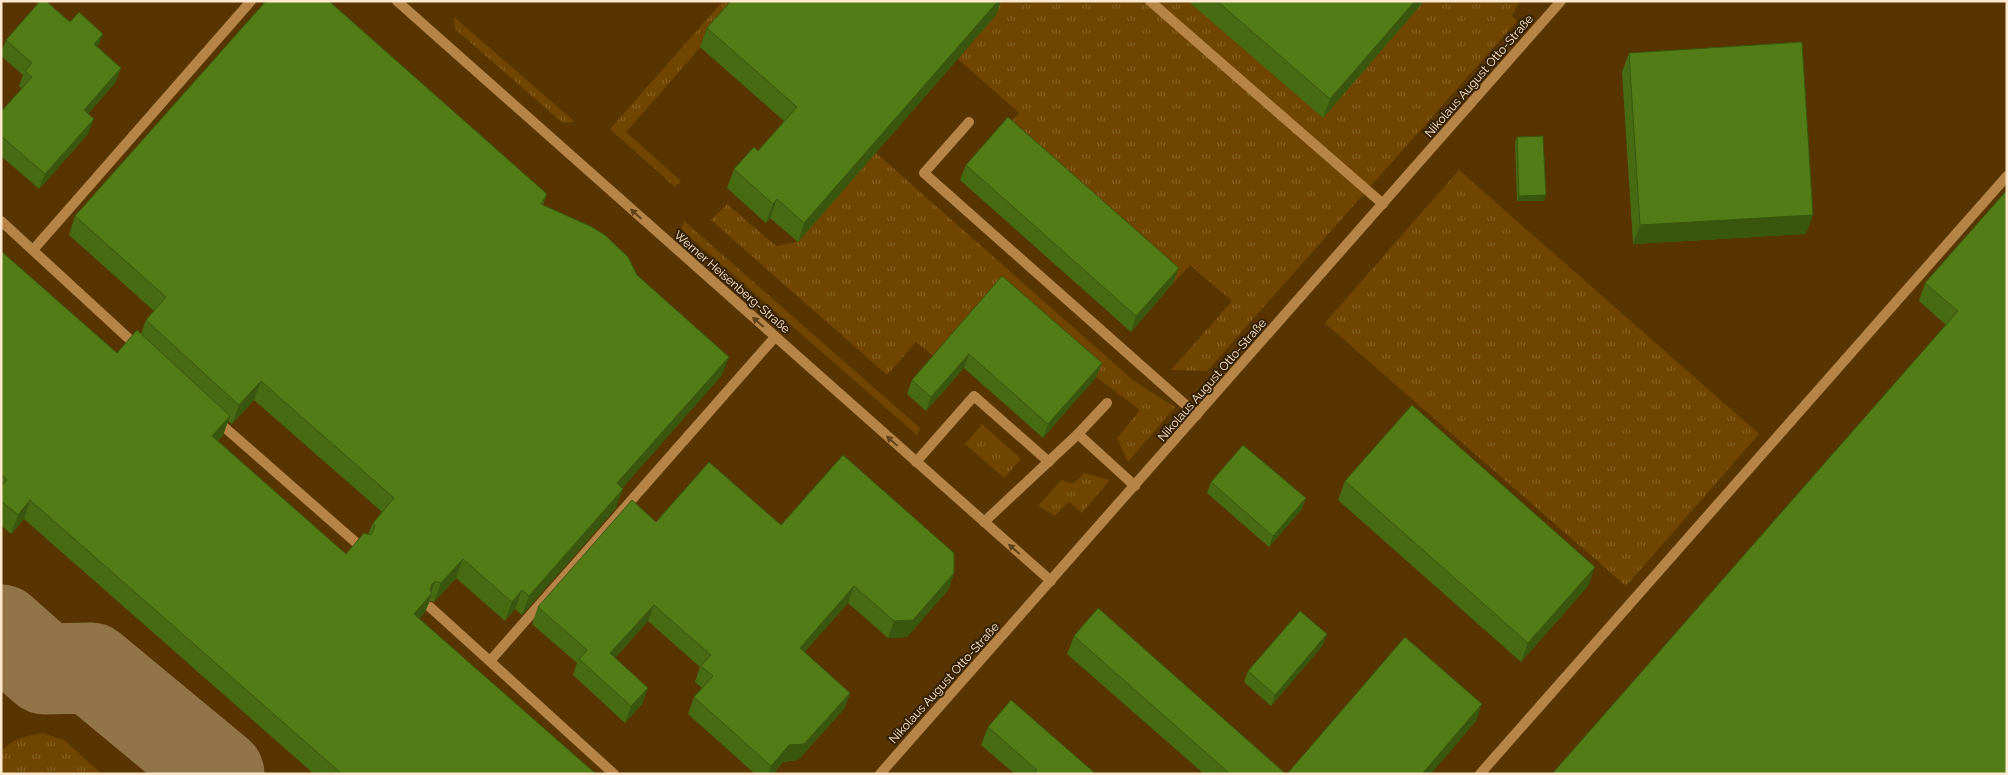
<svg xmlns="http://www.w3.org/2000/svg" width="2008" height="775" font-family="Raleway,sans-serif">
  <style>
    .grass { fill: url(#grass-tufts) }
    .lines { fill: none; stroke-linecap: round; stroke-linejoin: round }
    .taxiway { stroke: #927449; stroke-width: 91 }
    .service { stroke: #b58446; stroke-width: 10 }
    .minor { stroke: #b58446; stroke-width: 10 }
    .wall { fill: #476b13; fill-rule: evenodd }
    .shaded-wall { fill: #39570f }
    .building { fill: #527c16; stroke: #39570f }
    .oneway { fill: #60421c }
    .labels { text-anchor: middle; stroke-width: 4; stroke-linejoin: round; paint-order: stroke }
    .street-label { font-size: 12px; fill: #ffe9d1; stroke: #331f05 }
  </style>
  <defs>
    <pattern id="grass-tufts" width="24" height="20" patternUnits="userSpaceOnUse" patternTransform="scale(1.25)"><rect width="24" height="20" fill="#6f4500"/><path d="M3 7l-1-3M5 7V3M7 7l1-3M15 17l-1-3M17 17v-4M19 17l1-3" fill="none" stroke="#856024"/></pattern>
  </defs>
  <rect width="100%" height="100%" fill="#573400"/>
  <g class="grass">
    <path d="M723,1H741L626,132L681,181L675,187L610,129Z"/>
    <path d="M980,1H1520L1512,16L1517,21L1207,371L1171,370L1232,301L1190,265L1173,283L1002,133L1019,113L958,59L996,15Z"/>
    <path d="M454,17L575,122L563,123L455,29Z"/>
    <path d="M876,153L1134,381L1175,407L1128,462L1117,438L1140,410L1096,377L937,359L916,342L887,375L711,220L727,204L776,246L797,242Z"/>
    <path d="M1459,170L1759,434L1626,586L1325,323Z"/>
    <path d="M684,221L920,428L917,435L681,229Z"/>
    <path d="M982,424L1021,459L1004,478L965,444Z"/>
    <path d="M1084,473L1110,480L1082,513L1069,502L1055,516L1038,506L1062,480L1073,484Z"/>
    <path d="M42,733L64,740L102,774H1V751C13,739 26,736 42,733Z"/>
  </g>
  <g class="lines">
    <path class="taxiway" d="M1,630L45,669L91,668L219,774"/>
    <g class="service">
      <path d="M1150,1L1383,204"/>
      <path d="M969,122L924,173L1197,415"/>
      <path d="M1,221L139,348"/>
      <path d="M33,250L251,1"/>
      <path d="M215,419L361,547"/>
      <path d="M1078,434L1135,486"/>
      <path d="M916,462L974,396L1049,462"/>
      <path d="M984,522L1078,434L1107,403"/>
      <path d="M430,607L614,774"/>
      <path d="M490,661L775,337"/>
      <path d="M1480,774L2007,176"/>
    </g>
    <g class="minor">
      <path d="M397,1L1051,581"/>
      <path d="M880,774L1561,1"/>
    </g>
  </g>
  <g class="wall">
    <path d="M731,1H1001L996,15L798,242L770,218L766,223L727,188L734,169L758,151L784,121L700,47L707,28Z"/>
    <path d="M1188,1H1424L1323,118Z"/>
    <path d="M6,40L98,47L121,68L115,83L88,114V134L39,189L1,156V112L22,89L19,86L23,75L1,56V53Z"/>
    <path d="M1629,53L1813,215L1806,234L1633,244L1622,72Z"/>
    <path d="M1517,137L1546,195L1544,201H1517L1515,143Z"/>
    <path d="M966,165L1173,283L1131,332L960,180Z"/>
    <path d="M2007,190V774L1946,325L1919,301L1925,283Z"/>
    <path d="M547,194L543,205L637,275L722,375L622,488L616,508L522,615L515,609L505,621L456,578L434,602L430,601L425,612L419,619L596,774H314L24,519L11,534L1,525V251L117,353L141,334L146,320L154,311L69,235L75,216ZM254,400L382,512L373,523L368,534L346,554L218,441L223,435L228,421L232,424Z"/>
    <path d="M1002,276L1102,363L1096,377L1043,438L964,368L926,411L907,394L912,380Z"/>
    <path d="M1345,481L1588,586L1521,662L1338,500Z"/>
    <path d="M1211,482L1302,509L1269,547L1207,493Z"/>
    <path d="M656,522L781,525L954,573L948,590L907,637L888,638L848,603L804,652L850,693L844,709L798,760L783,762L773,774H755L688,714L694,697L702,688L695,682L700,667L648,621L615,658L648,688L642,704L625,723L573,675L577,663L532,624L538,607Z"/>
    <path d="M1074,636L1286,774H1204L1067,654Z"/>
    <path d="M1323,645L1271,706L1244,682L1248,671Z"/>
    <path d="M988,727L1096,774H1015L981,745Z"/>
  </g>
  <g class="shaded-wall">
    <path d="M998,1H1001L996,15L798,242L804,223Z"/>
    <path d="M1415,1H1424L1323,118L1330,99Z"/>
    <path d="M103,34L97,49L94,44Z"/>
    <path d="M121,68L115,83L78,125L84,110Z"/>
    <path d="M94,119L88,134L39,189L45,174Z"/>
    <path d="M1546,195L1544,201H1517L1519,196Z"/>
    <path d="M777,199L770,218L766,223L773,204Z"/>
    <path d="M1813,215L1806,234L1633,244L1640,225Z"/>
    <path d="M1179,268L1173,283L1131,332L1136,316Z"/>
    <path d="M969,354L964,368L926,411L931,397Z"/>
    <path d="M729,357L722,375L610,502L617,483Z"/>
    <path d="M1102,363L1096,377L1043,438L1048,424Z"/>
    <path d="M261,381L254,400L232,424L239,405Z"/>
    <path d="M230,416L223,435L205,455L212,436Z"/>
    <path d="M623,489L616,508L522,615L529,596Z"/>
    <path d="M1306,498L1302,509L1269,547L1273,536Z"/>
    <path d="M30,500L24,519L11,534L18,515Z"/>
    <path d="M463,559L456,578L434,602L441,583Z"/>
    <path d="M1595,567L1588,586L1521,662L1528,643Z"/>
    <path d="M954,573L948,590L907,637L888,638L894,621Z"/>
    <path d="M435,581L430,596L432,593L425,612L407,633L414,614L432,584Z"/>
    <path d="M854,586L848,603L794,664L800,648Z"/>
    <path d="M522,590L515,609L505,621L512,602Z"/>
    <path d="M654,605L648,621L604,670L610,653Z"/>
    <path d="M1327,634L1323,645L1271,706L1275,695Z"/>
    <path d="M648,688L642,704L625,723L631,706Z"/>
    <path d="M850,693L844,709L798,760L783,762L773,774H768L771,766L789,745Z"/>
    <path d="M1482,704L1476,721L1431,774H1422Z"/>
  </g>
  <g class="building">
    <path d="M40,1H46L70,22L79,12L103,34L94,44L121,68L84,110L94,119L45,174L1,136V112L32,77L25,71L32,63L6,40Z"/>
    <path d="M266,1H329L547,194L541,204L592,227L605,235L628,257L637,275L729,357L617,483L623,489L529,596L522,590L512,602L463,559L441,583L435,581L432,584L430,590L432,593L414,614L596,774H342L30,500L18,515L1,501V486L7,480L1,474V251L117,353L137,330L230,416L212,436L346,554L364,533L370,535L373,532L375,526L373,523L394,498L261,381L239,405L230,397L146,320L166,297L75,216Z"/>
    <path d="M731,1H998L804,223L777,199L773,204L734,169L754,147L758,151L797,107L707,28Z"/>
    <path d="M1217,1H1415L1330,99Z"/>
    <path d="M1802,42L1813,215L1640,225L1629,53Z"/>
    <path d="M1008,117L1179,268L1136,316L966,165Z"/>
    <path d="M1543,136L1546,195L1519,196L1517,137Z"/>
    <path d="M2007,190V774H1552L1958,311L1925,283Z"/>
    <path d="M1002,276L1102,363L1048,424L969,354L931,397L912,380Z"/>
    <path d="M1412,405L1595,567L1528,643L1345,481Z"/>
    <path d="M1243,445L1306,498L1273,536L1211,482Z"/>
    <path d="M843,455L954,553V573L913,620L894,621L854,586L800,648L850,693L804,744L789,745L771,766L694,697L713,676L701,666L711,655L654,605L610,653L648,688L631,706L579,659L587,650L538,607L632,500L656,522L709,462L781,525Z"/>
    <path d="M1098,608L1286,774H1230L1074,636Z"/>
    <path d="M1300,611L1327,634L1275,695L1248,671Z"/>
    <path d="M1405,637L1482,704L1422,774H1287Z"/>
    <path d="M1011,700L1096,774H1034L1037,770L988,727Z"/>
  </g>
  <defs><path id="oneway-solid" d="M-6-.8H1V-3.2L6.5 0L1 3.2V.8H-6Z" transform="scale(1.25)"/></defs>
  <g class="oneway">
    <use href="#oneway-solid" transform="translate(636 214) rotate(-138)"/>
    <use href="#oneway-solid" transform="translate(758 322) rotate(-139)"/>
    <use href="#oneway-solid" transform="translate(892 441) rotate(-138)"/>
    <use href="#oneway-solid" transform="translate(1014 549) rotate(-139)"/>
  </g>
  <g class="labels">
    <g class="street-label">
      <text transform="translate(1479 76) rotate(-49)" y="4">Nikolaus August Otto-Straße</text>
      <text transform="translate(732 282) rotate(41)" y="4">Werner Heisenberg-Straße</text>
      <text transform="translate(1212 380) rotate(-49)" y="4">Nikolaus August Otto-Straße</text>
      <text transform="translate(944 683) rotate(-48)" y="4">Nikolaus August Otto-Straße</text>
    </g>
  </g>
  <rect width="2008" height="775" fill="none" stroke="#ffe9d1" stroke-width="5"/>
</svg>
